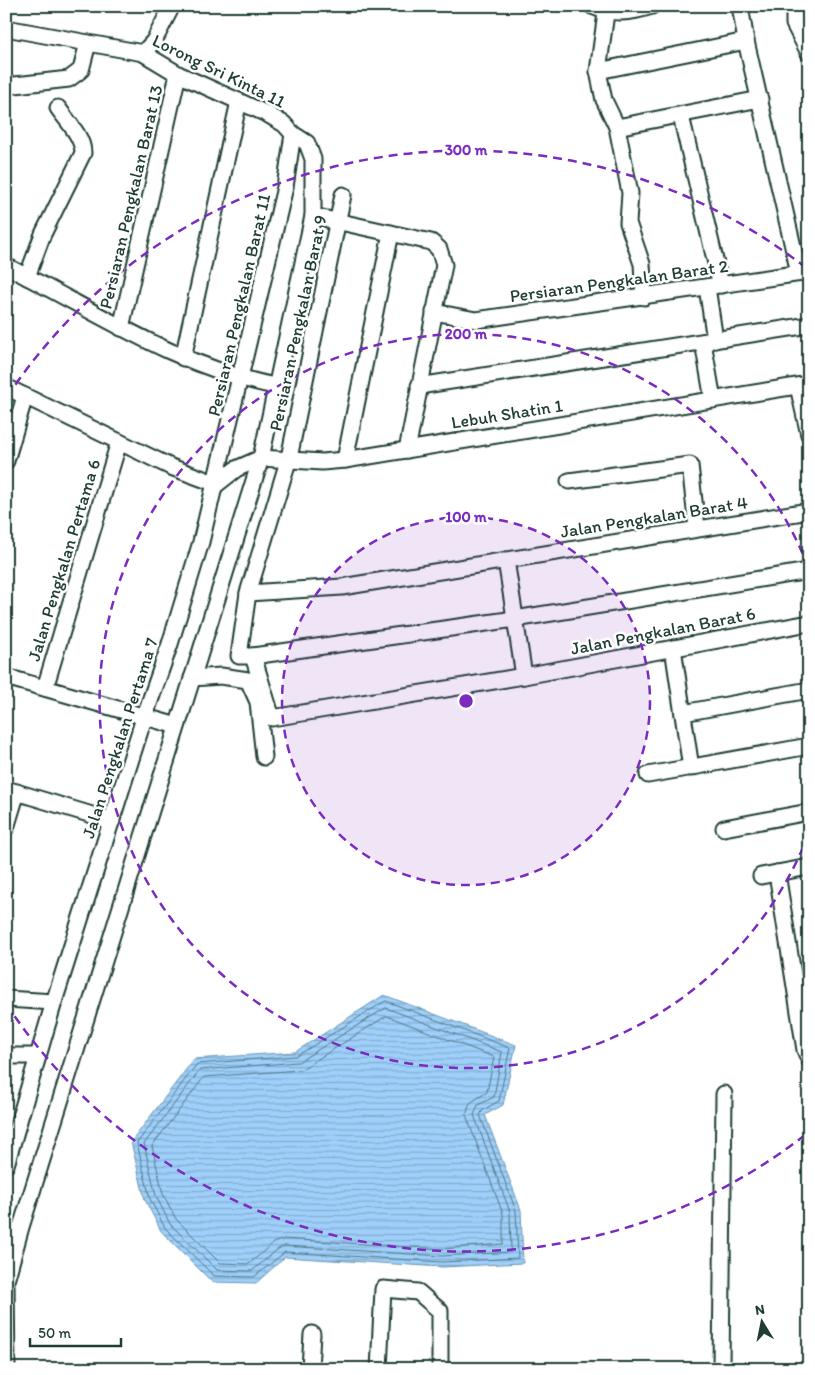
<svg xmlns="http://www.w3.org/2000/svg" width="815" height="1375" font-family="Itim,sans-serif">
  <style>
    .water { fill: url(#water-rules); stroke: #6c95ab }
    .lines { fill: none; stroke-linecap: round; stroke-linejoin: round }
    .shore { stroke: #527884; stroke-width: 1 }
    .minor-casing { stroke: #1f3d34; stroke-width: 19 }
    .minor { stroke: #fff; stroke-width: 15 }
    .ring { fill: none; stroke: #7b2cbf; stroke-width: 2.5; stroke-dasharray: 9 6 }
    .labels { text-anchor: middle; stroke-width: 5; stroke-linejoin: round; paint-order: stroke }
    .street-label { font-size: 18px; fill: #1f3d34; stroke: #fff }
    .centre { fill: #7b2cbf; stroke: #fff; stroke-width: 2.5 }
    .ring-label { font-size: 15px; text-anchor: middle; font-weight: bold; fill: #7b2cbf; stroke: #fff; stroke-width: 5; stroke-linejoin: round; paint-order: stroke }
  </style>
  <defs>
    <pattern id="water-rules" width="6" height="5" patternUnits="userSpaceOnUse" patternTransform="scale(1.25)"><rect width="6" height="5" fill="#9fd0fb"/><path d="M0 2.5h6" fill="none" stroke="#81aacc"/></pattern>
  </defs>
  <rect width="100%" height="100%" fill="#fff"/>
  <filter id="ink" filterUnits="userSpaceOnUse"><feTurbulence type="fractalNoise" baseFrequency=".02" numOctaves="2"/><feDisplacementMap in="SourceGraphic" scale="10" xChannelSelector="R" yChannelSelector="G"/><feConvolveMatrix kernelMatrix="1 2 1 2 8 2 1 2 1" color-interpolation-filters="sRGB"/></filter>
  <g filter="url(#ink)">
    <path class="water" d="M384,995L516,1045L503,1105L485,1115L521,1210L523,1263L442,1267L285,1257L256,1283L212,1282L161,1231L145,1200L131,1142L194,1059L295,1052Z"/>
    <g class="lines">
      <g class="shore">
        <path d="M386,1001L510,1048L499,1101L483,1110L480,1115L516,1211L518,1258L442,1262L285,1252L254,1277L214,1276L165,1228L150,1199L137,1143L197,1064L296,1056Z"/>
        <path d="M386,1008L502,1052L494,1097L478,1105L474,1115L510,1212L511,1252L442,1256L285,1246L278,1249L252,1271L217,1270L170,1224L156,1196L144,1144L200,1070L298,1062Z"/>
        <path d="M387,1016L494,1057L487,1092L470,1103L466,1115L503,1214V1244L442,1249L284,1239L273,1243L249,1264L220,1263L176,1219L163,1194L152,1146L204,1077L300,1070Z"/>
      </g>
      <defs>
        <g id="minor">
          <path d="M592,6C613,15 630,13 652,6"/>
          <path d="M607,6L598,71L604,100L617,127L760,99"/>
          <path d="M740,6L746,41L799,273"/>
          <path d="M794,6V24L809,53"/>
          <path d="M6,28L143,53L178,74L267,114L284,124L293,134L307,143L313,159V216L261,458L21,1227L6,1281L7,1369"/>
          <path d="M143,53L154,41L172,6"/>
          <path d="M598,71L746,41"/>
          <path d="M6,86L69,79L81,70L88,43"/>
          <path d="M681,116L721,285"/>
          <path d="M617,127L630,193L628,223L642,264L644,297"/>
          <path d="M343,195L289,458L248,593L239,656H253L515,619L809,571"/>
          <path d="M313,216L431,242L439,249L444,265L407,450"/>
          <path d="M6,266C94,310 177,367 275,386"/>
          <path d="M27,277L43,234L83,153C83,137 67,121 58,108"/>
          <path d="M707,287L715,340"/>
          <path d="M434,312L476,320L809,272"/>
          <path d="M121,328L178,74"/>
          <path d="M703,342L713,400"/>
          <path d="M183,358L239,101"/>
          <path d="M419,386L809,325"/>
          <path d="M798,386L809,435"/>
          <path d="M6,387L171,467L217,484"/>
          <path d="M345,460L391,233"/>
          <path d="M6,461L25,396"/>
          <path d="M569,481L690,465L697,528"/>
          <path d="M217,484L236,469L261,458L322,462L345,460L809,384"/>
          <path d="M506,560L524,676"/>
          <path d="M248,593L342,587L809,511"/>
          <path d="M673,648L691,768"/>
          <path d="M253,656L272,718L524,676L809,623"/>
          <path d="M6,677L177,726"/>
          <path d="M192,678L221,676L248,680L258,702L264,757"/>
          <path d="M45,688L119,442"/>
          <path d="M683,713L809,690"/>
          <path d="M648,775L809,746"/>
          <path d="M6,789L112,821"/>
          <path d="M6,828L17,792"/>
          <path d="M724,828L809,812"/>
          <path d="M777,873L805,1050L809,1059"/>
          <path d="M761,876L809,867"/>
          <path d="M6,999L54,1002"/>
          <path d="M6,1056H38"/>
          <path d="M6,1165L54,1002L144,718L170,644L201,542L285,187L293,134"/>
          <path d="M310,1369L312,1334"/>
          <path d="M379,1369L383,1289L418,1292L440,1311V1369"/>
          <path d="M721,1369L724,1094"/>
        </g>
      </defs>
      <use href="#minor" class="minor-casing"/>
      <use href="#minor" class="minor"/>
    </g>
  </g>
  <circle cx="466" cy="701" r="184" fill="#7b2cbf" fill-opacity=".12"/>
  <g class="ring">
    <circle cx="466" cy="701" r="184"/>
    <path d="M809 833A367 367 0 1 1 809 569"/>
    <path d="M805 1135A551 551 0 0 1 7 1005M7 397A551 551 0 0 1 805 267"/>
  </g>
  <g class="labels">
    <g class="street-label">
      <text transform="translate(219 71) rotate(26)" y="6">Lorong Sri Kinta 11</text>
      <text transform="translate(131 197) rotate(-77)" y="6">Persiaran Pengkalan Barat 13</text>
      <text transform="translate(619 281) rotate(-8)" y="6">Persiaran Pengkalan Barat 2</text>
      <text transform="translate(239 305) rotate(-77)" y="6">Persiaran Pengkalan Barat 11</text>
      <text transform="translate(298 323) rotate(-78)" y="6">Persiaran Pengkalan Barat 9</text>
      <text transform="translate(507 414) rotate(-9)" y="6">Lebuh Shatin 1</text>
      <text transform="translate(654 517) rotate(-9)" y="6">Jalan Pengkalan Barat 4</text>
      <text transform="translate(64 560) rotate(-73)" y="6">Jalan Pengkalan Pertama 6</text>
      <text transform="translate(663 631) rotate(-11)" y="6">Jalan Pengkalan Barat 6</text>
      <text transform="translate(120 738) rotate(-72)" y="6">Jalan Pengkalan Pertama 7</text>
    </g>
  </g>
  <circle cx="466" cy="701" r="8" class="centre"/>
  <g class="ring-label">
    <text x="466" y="155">300 m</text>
    <text x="466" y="339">200 m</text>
    <text x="466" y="522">100 m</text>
  </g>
  <rect width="815" height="1375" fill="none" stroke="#fff" stroke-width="25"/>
  <rect x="12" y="12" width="790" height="1350" fill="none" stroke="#1f3d34" stroke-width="2" filter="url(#ink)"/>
  <g transform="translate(762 1322) rotate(350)" stroke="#ffffff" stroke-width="4" paint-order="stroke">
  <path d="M0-4L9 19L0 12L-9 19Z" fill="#1f3d34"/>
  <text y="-8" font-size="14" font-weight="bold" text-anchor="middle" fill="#1f3d34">N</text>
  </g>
  <path d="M30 1338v8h91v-8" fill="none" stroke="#1f3d34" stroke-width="2.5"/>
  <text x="38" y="1338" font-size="15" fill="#1f3d34" stroke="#ffffff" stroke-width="4" paint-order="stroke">50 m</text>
</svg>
